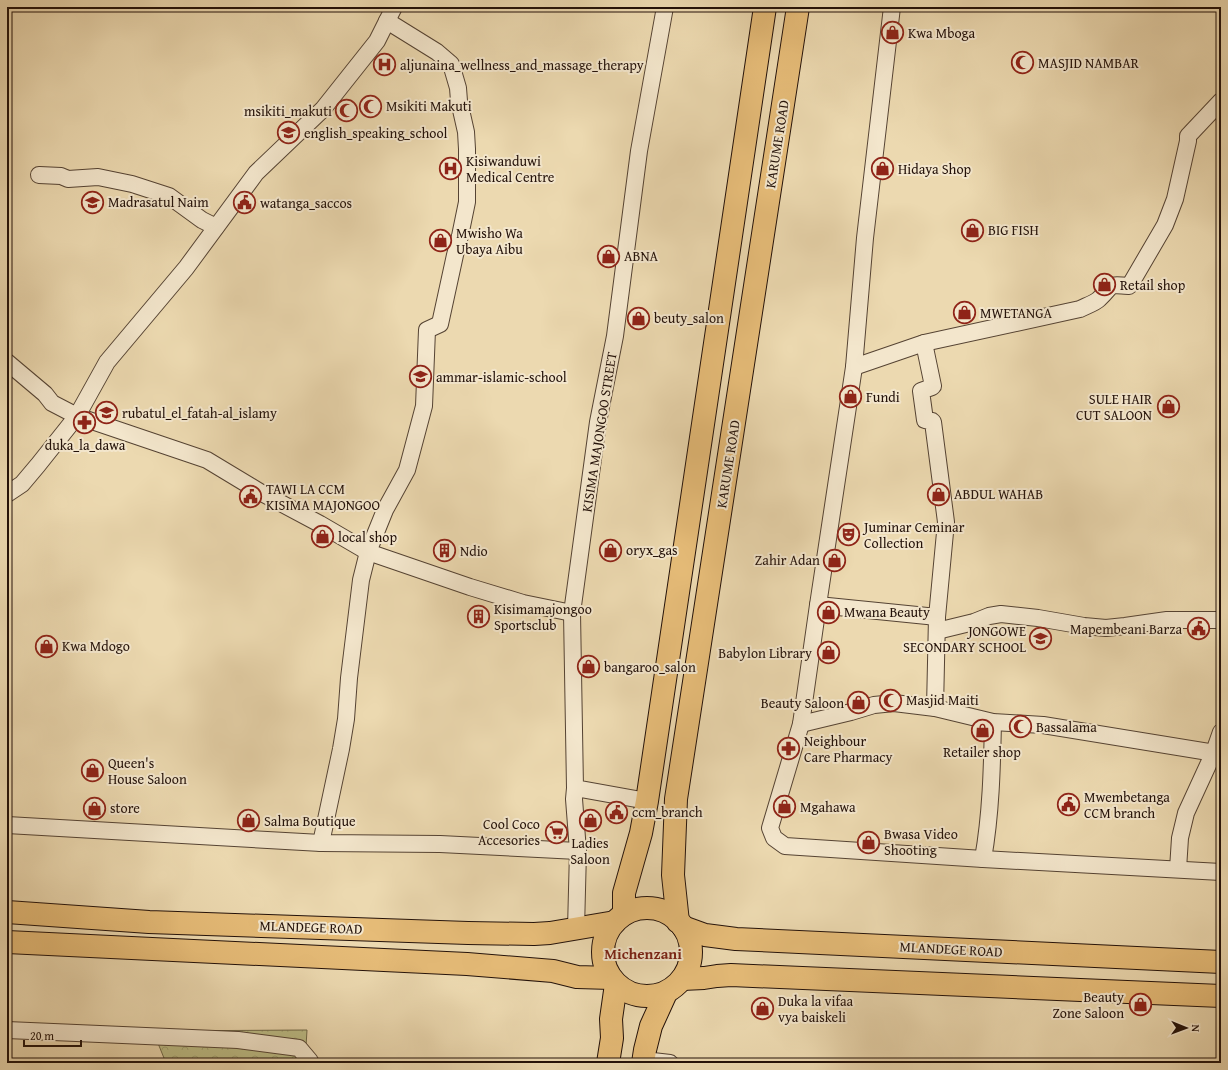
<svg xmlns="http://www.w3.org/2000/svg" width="1228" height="1070" font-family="'Gentium Book Plus',serif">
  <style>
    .forest { fill: url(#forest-crowns); stroke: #706848 }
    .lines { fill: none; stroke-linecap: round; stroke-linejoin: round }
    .minor-casing { stroke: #554333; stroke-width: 18 }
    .primary-casing { stroke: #231109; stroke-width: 24 }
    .minor { stroke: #f3e6cc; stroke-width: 16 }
    .primary { stroke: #e6bc78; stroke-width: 22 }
    .labels { text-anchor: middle; stroke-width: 4; stroke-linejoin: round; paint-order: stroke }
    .poi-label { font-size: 14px; fill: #231109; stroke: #f3e6cc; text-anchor: start }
    .street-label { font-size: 14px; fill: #231109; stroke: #f3e6cc }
    .neighbourhood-label { font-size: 15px; font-weight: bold; fill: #7a1f14; stroke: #f3e6cc }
  </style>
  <defs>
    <pattern id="forest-crowns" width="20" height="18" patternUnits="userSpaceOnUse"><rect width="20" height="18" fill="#bdbe87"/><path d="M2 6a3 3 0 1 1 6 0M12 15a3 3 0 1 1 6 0" fill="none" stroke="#a2a273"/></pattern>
  </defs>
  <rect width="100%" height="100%" fill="#ecd9b0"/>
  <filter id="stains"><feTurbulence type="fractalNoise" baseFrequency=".005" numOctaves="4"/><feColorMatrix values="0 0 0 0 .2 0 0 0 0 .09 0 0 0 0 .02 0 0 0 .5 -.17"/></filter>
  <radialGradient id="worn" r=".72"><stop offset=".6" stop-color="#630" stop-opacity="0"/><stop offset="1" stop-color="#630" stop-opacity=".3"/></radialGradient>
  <path class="forest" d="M307,1030L305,1063H166L153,1031Z"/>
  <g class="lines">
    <defs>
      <g id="minor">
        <path d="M892,7L865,238L854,367L818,605L801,724L770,828L774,838L785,846L983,859L1221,872"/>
        <path d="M39,175L61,176L68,179L98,177L132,184L169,196L202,220L216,227"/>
        <path d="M924,343L933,386L932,387L921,391L925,420L932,421L933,422L946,522L937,617L935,708"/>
        <path d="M7,362L45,394L52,403L77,416L107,362L186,268L256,173L323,109L377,41L394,7"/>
        <path d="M854,367L924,343L1080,309C1086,306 1095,303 1099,299C1114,285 1106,284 1129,286L1130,285L1165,225L1175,199L1188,141V136L1221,101"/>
        <path d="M7,494L22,484L38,465L77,416L207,460L260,492L320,524L368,552L470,587L523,603L572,613"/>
        <path d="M818,605L937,617"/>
        <path d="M937,631L974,622L989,616L1001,614L1038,618L1084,626L1106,628L1125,626L1167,620H1221"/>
        <path d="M801,724L851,712L874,705L894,703L935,708L993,722L1043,725L1221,754"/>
        <path d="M575,788L574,799L578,851L576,929"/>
        <path d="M647,801L575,788L572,613L598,422L615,336L639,151L665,7"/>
        <path d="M7,825L321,843L440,844L578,851"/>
        <path d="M321,843L341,749L346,719L349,678L361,580L368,552L385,510L407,470L424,406L427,330L440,324L455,255L460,236L467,202V149L466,132L459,101L458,88L451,64L437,52L387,21"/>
        <path d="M983,859C991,814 992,768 993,722"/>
        <path d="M1178,869L1180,838L1186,813L1214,752L1221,732"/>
        <path d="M7,1030L238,1040L299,1048L310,1061V1063"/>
        <path d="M644,1060L670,1063"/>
      </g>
      <g id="primary">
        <circle cx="647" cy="952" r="44"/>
        <path d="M7,912L149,922L468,933L534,934L550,933L615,922"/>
        <path d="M624,914V893L641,833L647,801L765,7"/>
        <path d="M678,922L673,875L676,799L798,7"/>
        <path d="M683,927L705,935L736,939L1221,962"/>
        <path d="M7,942L467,964L553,971L577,977L611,978"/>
        <path d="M682,979L704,978L717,976L731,975L1221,996"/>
        <path d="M608,1063L612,1038L611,1019L616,984"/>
        <path d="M643,1063L645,1050L651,1026L666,993"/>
      </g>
    </defs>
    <use href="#minor" class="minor-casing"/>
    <use href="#primary" class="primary-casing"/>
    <use href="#minor" class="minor"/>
    <use href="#primary" class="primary"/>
  </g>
  <defs>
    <symbol id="shop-ring" viewBox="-11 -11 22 22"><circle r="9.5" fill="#f3e6cc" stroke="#8f2418" stroke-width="1.5"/><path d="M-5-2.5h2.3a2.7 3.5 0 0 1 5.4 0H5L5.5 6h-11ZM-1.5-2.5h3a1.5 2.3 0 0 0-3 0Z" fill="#8f2418"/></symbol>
    <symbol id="mosque-ring" viewBox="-11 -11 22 22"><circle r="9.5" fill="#f3e6cc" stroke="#8f2418" stroke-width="1.5"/><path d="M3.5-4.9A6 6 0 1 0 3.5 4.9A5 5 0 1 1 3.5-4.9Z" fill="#8f2418"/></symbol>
    <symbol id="hospital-ring" viewBox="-11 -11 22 22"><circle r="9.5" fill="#f3e6cc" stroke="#8f2418" stroke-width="1.5"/><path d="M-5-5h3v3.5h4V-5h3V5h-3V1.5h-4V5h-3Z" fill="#8f2418"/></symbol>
    <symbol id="school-ring" viewBox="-11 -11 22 22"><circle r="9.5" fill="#f3e6cc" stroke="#8f2418" stroke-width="1.5"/><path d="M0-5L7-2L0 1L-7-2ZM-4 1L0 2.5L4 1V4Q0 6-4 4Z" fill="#8f2418"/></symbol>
    <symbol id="university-ring" viewBox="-11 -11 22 22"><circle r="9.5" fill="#f3e6cc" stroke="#8f2418" stroke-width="1.5"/><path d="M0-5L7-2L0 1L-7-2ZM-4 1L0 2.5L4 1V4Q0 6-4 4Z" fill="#8f2418"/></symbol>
    <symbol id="civic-ring" viewBox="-11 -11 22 22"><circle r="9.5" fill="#f3e6cc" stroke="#8f2418" stroke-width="1.5"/><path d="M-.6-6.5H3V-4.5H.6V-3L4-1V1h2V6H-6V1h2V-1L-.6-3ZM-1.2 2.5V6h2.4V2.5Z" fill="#8f2418"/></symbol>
    <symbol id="pharmacy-ring" viewBox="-11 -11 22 22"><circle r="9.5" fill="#f3e6cc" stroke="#8f2418" stroke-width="1.5"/><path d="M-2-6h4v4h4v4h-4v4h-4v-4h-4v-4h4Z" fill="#8f2418"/></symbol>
    <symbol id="theatre-ring" viewBox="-11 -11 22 22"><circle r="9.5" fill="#f3e6cc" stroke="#8f2418" stroke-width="1.5"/><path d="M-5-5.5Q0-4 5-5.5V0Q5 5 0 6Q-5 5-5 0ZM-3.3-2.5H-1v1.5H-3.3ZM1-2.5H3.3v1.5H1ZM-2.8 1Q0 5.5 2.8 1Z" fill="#8f2418"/></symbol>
    <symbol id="building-ring" viewBox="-11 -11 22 22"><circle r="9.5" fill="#f3e6cc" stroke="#8f2418" stroke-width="1.5"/><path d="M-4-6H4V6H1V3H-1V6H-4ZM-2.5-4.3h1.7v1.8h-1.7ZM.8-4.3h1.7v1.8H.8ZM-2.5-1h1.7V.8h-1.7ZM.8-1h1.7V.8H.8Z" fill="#8f2418"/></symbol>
    <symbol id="supermarket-ring" viewBox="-11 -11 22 22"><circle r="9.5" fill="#f3e6cc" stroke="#8f2418" stroke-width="1.5"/><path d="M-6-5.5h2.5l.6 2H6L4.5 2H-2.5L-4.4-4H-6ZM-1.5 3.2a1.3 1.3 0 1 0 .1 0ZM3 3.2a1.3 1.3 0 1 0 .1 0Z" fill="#8f2418"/></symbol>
  </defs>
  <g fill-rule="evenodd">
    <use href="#shop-ring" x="880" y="20" width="25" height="25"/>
    <use href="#mosque-ring" x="1010" y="50" width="25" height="25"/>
    <use href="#hospital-ring" x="372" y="52" width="25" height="25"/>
    <use href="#mosque-ring" x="358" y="94" width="25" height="25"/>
    <use href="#mosque-ring" x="334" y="98" width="25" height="25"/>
    <use href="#school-ring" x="276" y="120" width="25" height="25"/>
    <use href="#hospital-ring" x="438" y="156" width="25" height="25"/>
    <use href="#shop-ring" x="870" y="156" width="25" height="25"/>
    <use href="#university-ring" x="80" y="190" width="25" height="25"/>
    <use href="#civic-ring" x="232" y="190" width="25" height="25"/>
    <use href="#shop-ring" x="960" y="218" width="25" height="25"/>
    <use href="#shop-ring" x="428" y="228" width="25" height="25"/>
    <use href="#shop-ring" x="596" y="244" width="25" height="25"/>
    <use href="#shop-ring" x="1092" y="272" width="25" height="25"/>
    <use href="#shop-ring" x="952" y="300" width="25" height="25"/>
    <use href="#shop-ring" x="626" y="306" width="25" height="25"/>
    <use href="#school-ring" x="408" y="364" width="25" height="25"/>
    <use href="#shop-ring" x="838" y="384" width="25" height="25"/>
    <use href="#shop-ring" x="1156" y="394" width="25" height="25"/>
    <use href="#school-ring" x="94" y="400" width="25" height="25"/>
    <use href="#pharmacy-ring" x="72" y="410" width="25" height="25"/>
    <use href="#shop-ring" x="926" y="482" width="25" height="25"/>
    <use href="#civic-ring" x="238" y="484" width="25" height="25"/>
    <use href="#theatre-ring" x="836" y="522" width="25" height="25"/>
    <use href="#shop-ring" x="310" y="524" width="25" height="25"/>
    <use href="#shop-ring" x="598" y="538" width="25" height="25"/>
    <use href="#building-ring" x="432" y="538" width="25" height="25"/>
    <use href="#shop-ring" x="822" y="548" width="25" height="25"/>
    <use href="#shop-ring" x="816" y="600" width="25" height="25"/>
    <use href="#building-ring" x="466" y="604" width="25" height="25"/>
    <use href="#civic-ring" x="1186" y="616" width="25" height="25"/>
    <use href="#school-ring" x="1028" y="626" width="25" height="25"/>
    <use href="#shop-ring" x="34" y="634" width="25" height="25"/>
    <use href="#shop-ring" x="816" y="640" width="25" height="25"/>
    <use href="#shop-ring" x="576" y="654" width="25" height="25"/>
    <use href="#mosque-ring" x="878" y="688" width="25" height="25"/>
    <use href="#shop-ring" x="846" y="690" width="25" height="25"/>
    <use href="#mosque-ring" x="1008" y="714" width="25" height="25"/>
    <use href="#shop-ring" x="970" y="718" width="25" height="25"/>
    <use href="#pharmacy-ring" x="776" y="736" width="25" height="25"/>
    <use href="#shop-ring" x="80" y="758" width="25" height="25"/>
    <use href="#civic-ring" x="1056" y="792" width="25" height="25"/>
    <use href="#shop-ring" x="772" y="794" width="25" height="25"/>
    <use href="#shop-ring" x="82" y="796" width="25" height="25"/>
    <use href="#civic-ring" x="604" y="800" width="25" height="25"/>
    <use href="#shop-ring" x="236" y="808" width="25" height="25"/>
    <use href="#shop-ring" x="578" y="808" width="25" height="25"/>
    <use href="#supermarket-ring" x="544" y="820" width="25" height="25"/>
    <use href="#shop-ring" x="856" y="830" width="25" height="25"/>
    <use href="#shop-ring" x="1128" y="992" width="25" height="25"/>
    <use href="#shop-ring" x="750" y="996" width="25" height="25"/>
  </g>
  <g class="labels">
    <g class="poi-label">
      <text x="908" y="38">Kwa Mboga</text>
      <text x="1038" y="68">MASJID NAMBAR</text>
      <text x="400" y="70">aljunaina_wellness_and_massage_therapy</text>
      <text x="386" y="111">Msikiti Makuti</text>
      <text x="332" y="116" text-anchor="end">msikiti_makuti</text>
      <text x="304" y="138">english_speaking_school</text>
      <text x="466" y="166">Kisiwanduwi<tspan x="466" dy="16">Medical Centre</tspan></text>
      <text x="898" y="174">Hidaya Shop</text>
      <text x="108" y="207">Madrasatul Naim</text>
      <text x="260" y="208">watanga_saccos</text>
      <text x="988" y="235">BIG FISH</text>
      <text x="456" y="238">Mwisho Wa<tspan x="456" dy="16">Ubaya Aibu</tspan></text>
      <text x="624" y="261">ABNA</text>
      <text x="1120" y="290">Retail shop</text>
      <text x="980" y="318">MWETANGA</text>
      <text x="654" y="323">beuty_salon</text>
      <text x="436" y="382">ammar-islamic-school</text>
      <text x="866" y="402">Fundi</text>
      <text x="1152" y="404" text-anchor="end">SULE HAIR<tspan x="1152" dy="16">CUT SALOON</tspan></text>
      <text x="122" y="418">rubatul_el_fatah-al_islamy</text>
      <text x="85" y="450" text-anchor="middle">duka_la_dawa</text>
      <text x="266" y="494">TAWI LA CCM<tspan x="266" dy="16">KISIMA MAJONGOO</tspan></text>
      <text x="954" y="499">ABDUL WAHAB</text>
      <text x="864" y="532">Juminar Ceminar<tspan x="864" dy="16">Collection</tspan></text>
      <text x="338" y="542">local shop</text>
      <text x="626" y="555">oryx_gas</text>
      <text x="460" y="556">Ndio</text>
      <text x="820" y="565" text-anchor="end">Zahir Adan</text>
      <text x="494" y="614">Kisimamajongoo<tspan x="494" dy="16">Sportsclub</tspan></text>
      <text x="844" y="617">Mwana Beauty</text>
      <text x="1182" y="634" text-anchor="end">Mapembeani Barza</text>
      <text x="1026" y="636" text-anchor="end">JONGOWE<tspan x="1026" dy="16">SECONDARY SCHOOL</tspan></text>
      <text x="62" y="651">Kwa Mdogo</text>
      <text x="812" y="658" text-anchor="end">Babylon Library</text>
      <text x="604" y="672">bangaroo_salon</text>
      <text x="906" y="705">Masjid Maiti</text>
      <text x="844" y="708" text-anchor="end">Beauty Saloon</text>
      <text x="1036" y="732">Bassalama</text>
      <text x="804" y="746">Neighbour<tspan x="804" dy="16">Care Pharmacy</tspan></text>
      <text x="982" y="757" text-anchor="middle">Retailer shop</text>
      <text x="108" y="768">Queen's<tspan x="108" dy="16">House Saloon</tspan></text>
      <text x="1084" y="802">Mwembetanga<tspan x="1084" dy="16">CCM branch</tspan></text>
      <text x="800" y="812">Mgahawa</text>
      <text x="110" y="813">store</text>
      <text x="632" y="817">ccm_branch</text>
      <text x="264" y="826">Salma Boutique</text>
      <text x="540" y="829" text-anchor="end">Cool Coco<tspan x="540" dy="16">Accesories</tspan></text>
      <text x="884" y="839">Bwasa Video<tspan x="884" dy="16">Shooting</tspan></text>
      <text x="590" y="848" text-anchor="middle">Ladies<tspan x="590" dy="16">Saloon</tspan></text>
      <text x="1124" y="1002" text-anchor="end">Beauty<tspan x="1124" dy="16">Zone Saloon</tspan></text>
      <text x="778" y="1006">Duka la vifaa<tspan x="778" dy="16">vya baiskeli</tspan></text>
    </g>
    <g class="street-label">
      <text transform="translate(777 144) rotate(-81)" y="5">KARUME ROAD</text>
      <text transform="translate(599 432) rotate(-81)" y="5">KISIMA MAJONGOO STREET</text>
      <text transform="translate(728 464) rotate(-81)" y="5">KARUME ROAD</text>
      <text transform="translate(311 927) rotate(2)" y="5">MLANDEGE ROAD</text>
      <text transform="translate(951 949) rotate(3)" y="5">MLANDEGE ROAD</text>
    </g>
    <g class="neighbourhood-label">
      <text x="643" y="959">Michenzani</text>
    </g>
  </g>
  <rect width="1228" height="1070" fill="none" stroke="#ecd9b0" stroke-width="24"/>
  <rect x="8" y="8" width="1212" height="1054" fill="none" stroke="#231109" stroke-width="2"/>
  <rect x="12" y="12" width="1204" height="1046" fill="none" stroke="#231109"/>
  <g transform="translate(1186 1028) rotate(91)" stroke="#f3e6cc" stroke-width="3" paint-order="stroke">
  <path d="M0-3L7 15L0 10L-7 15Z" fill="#231109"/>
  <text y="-6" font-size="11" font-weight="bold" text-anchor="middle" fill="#231109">N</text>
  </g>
  <path d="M24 1040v6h57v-6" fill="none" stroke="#231109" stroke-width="2"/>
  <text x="30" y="1040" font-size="12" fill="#231109" stroke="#f3e6cc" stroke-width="3" paint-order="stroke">20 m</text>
  <rect width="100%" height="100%" filter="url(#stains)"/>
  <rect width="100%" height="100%" fill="url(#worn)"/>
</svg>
